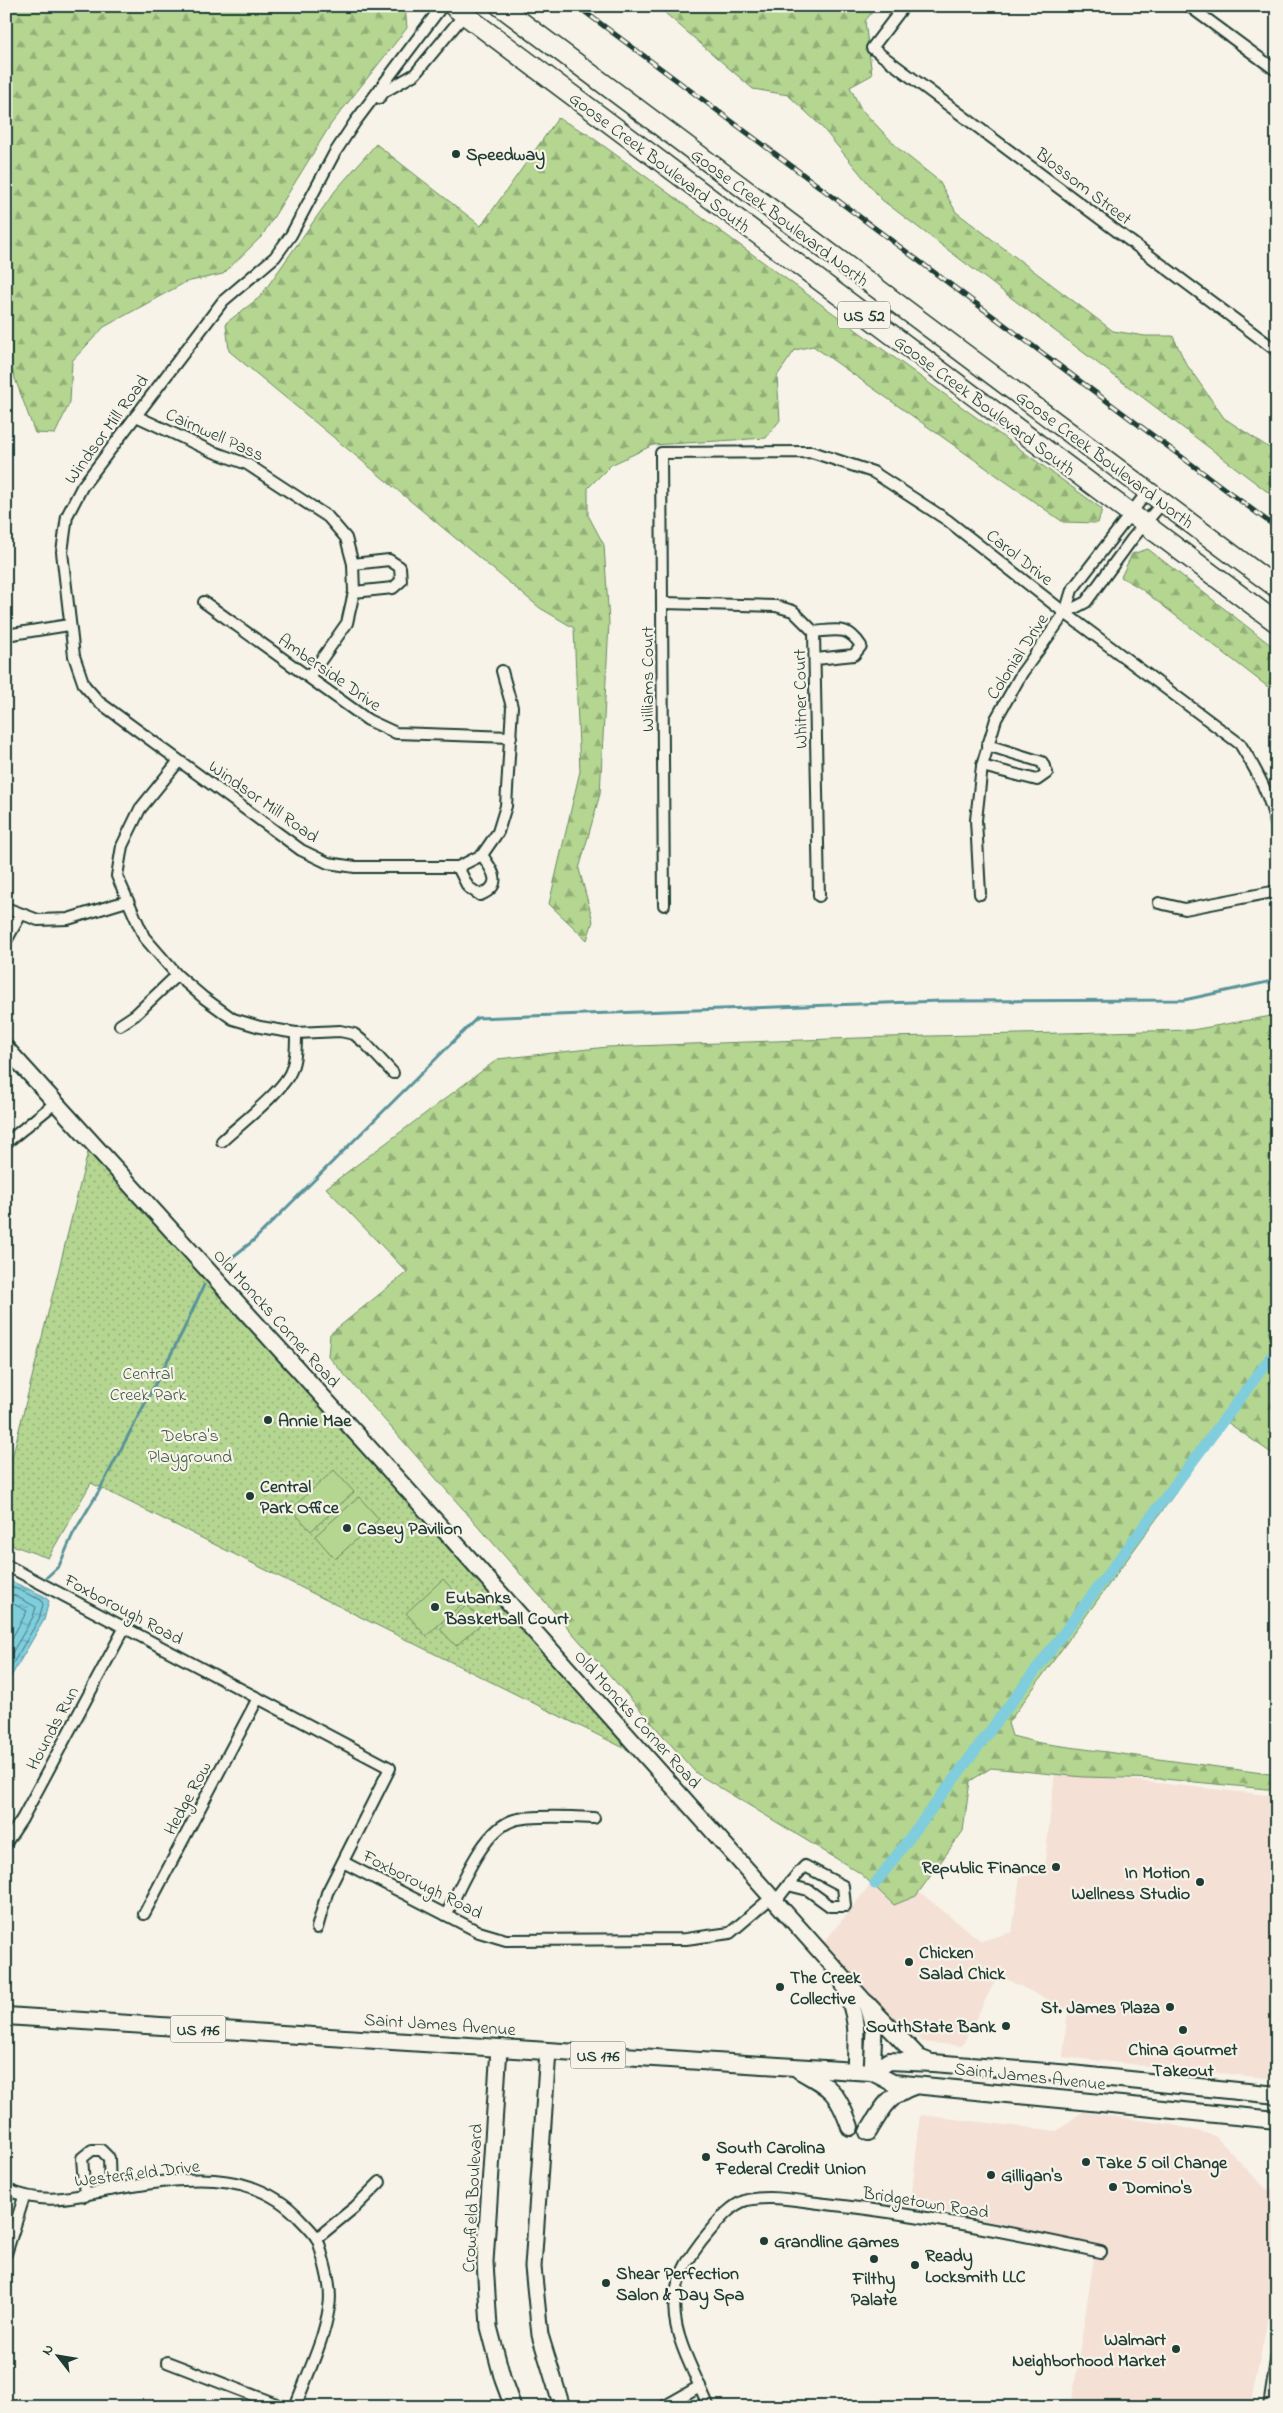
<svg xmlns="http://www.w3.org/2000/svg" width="1283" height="2413" font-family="'Indie Flower',sans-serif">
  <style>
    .built { fill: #f4e0d5 }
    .grass { fill: url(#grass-dots); stroke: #6a8a62 }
    .forest { fill: url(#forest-firs); stroke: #6a8a62 }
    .garden { fill: #b4d691; stroke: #6a8a62 }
    .water { fill: url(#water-ripples); stroke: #599399 }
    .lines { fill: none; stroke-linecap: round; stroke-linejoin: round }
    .shore { stroke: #457778; stroke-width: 1 }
    .stream { stroke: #599399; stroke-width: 3 }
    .canal { stroke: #7fcddd; stroke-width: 11 }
    .street-casing { stroke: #1f3d34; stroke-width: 14 }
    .secondary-casing { stroke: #1f3d34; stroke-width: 19 }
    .primary-casing { stroke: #1f3d34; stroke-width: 20 }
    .highway-casing { stroke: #1f3d34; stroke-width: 22 }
    .street { stroke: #f7f3e8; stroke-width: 10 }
    .secondary { stroke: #f7f3e8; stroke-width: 15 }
    .primary { stroke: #f7f3e8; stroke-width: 16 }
    .highway { stroke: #f7f3e8; stroke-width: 19 }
    .rail-casing { stroke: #1f3d34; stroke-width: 5 }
    .rail { stroke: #f7f3e8; stroke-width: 3; stroke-dasharray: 9; stroke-linecap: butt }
    .poi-dot { fill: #1f3d34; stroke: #f7f3e8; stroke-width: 2 }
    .labels { text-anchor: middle; stroke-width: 4.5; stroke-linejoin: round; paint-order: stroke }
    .shield { fill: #f7f3e8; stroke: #60746a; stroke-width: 1 }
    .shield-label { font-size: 16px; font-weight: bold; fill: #1f3d34 }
    .poi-label { font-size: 18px; font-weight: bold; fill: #1f3d34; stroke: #f7f3e8; text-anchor: start }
    .street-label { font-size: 18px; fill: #1f3d34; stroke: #f7f3e8 }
    .park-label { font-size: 18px; fill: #3d5c47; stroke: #f7f3e8 }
  </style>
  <defs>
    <pattern id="grass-dots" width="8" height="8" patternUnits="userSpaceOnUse" patternTransform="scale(1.25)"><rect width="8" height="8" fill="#b4d691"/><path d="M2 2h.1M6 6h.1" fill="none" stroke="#92af77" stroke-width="1.8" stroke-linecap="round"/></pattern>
    <pattern id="forest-firs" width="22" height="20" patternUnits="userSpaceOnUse" patternTransform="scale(1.25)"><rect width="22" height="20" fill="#b4d691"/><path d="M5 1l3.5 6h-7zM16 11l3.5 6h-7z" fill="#92af77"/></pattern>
    <pattern id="water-ripples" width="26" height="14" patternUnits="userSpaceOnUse" patternTransform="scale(1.25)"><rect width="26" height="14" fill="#7fcddd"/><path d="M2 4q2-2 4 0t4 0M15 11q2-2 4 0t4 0" fill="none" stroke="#67a8b4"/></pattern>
  </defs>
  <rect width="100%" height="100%" fill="#f7f3e8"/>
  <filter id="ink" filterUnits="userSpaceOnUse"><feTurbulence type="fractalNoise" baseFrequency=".02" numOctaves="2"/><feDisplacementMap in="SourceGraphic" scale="10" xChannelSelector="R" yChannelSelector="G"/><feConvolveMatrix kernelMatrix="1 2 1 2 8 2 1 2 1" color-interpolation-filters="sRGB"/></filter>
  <g filter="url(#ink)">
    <g class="built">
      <path d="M1055,1772L1277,1796V2079L1063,2057L1068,2010L998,1975L962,2046L923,2042L814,1955L878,1875L904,1880L981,1941L1012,1932L1020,1877L1044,1872Z"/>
      <path d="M1082,2112L1174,2125L1215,2136L1266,2189L1273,2190L1277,2184V2309L1268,2318L1250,2407H1071L1096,2245L911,2204L920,2115L1057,2131Z"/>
    </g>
    <path class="grass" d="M89,1148L638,1755L91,1483L48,1558L6,1543V1482Z"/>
    <g class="forest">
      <path d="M6,6H405L407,28L331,124L262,236L223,274L186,282L104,327L72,361L70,402L55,434L35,433L6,354Z"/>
      <path d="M657,6H877L865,21L872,75L850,87L861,109L900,150L939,181L956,212L1113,331L1145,336H1173L1185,362L1224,418L1277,453V499L882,200L820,125L788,95L753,89Z"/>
      <path d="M558,118L586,133L1102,509L1098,523L1063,522L813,346L795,350L777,376L780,420L766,438L653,445L611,465L588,488V515L604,545L609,623L600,794L579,869L593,921L587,940L549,904L580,771L574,628L540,608L229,351L226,323L260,297L335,191L376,144L481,226Z"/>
      <path d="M1148,549L1277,650V690L1268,687L1140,588L1121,577L1132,554Z"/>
      <path d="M1277,1015V1457L1227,1422L1008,1723L1012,1736L1040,1743L1277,1775V1790L1164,1779L1083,1777L991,1768L970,1781L963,1831L916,1896L894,1905L860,1873L696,1773L328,1356L330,1334L407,1272L326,1188L498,1059L607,1047L887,1037L1192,1030Z"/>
    </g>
    <g class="garden">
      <path d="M334,1470L354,1492L311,1531L291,1509Z"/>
      <path d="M359,1497L379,1519L335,1559L315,1536Z"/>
      <path d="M443,1579L464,1602L426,1636L406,1613Z"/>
      <path d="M467,1605L483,1622L456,1646L440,1629Z"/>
    </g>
    <path class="water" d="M6,1579L44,1596L49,1601L44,1620L6,1685Z"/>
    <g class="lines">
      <g class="shore">
        <path d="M6,1584L41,1600L43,1604L39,1619L6,1675"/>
        <path d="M6,1591L36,1607L33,1617L6,1663"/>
        <path d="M6,1600L27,1611L6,1649"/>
      </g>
      <g class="stream">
        <path d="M226,1262L253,1241L477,1018L940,1001L1184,1000L1277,980"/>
        <path d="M47,1577L59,1566L73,1534L99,1491L183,1331L204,1285"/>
      </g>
      <path class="canal" d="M875,1884L1277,1349"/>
      <defs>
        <g id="street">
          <path d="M442,6L355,122L334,154L291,235L275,257L223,301L82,487L67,516L62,552L74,656L84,685L99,702L301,850L328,863L355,867H458"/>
          <path d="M904,6L872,48L1277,351"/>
          <path d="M1189,6L1277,71"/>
          <path d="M379,98L384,92L415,74L464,15L465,10"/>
          <path d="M136,416L211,451L247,464L328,517L346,538L353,564L354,592L347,623L309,677"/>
          <path d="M353,564L389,560L400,567L401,581L393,588L354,592"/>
          <path d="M204,602L368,720L396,733L511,737"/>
          <path d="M663,603L776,606L793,611L814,632L819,896"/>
          <path d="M1065,613L1086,602L1132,539L1163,502"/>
          <path d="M814,632C836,630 848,625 861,646L854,655L816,659"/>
          <path d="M6,635L69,625"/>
          <path d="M178,762L140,809L122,846L117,876L144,937L177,975L204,998L233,1019L260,1027L296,1033L340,1031L354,1034L366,1044L393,1073"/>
          <path d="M982,766L1037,780L1047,773L1042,762L987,745"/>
          <path d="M482,855C492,870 505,885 480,895L468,887L458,867L482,855L498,832L506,806L512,707L502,671"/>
          <path d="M980,894L976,820L982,766L996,719L1022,673L1065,613L1072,590L1148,491"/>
          <path d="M1159,903L1185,909L1277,891"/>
          <path d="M664,905L661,453L812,452L873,472L947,520L1065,613L1240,744C1257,771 1271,797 1277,829"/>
          <path d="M6,908L38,920L68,919L127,901"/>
          <path d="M6,941L21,914"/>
          <path d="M120,1025L135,1015L177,975"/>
          <path d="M222,1141C239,1125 283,1091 291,1071C296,1059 296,1046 296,1033"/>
          <path d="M6,1143L55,1103"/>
          <path d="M6,1565L390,1768L327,1893L317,1928"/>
          <path d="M6,1843L22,1819L125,1627"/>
          <path d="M343,1862L479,1932L506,1940L686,1939L730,1933L772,1897"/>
          <path d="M776,1901C785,1889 794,1877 805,1866L843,1886L845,1906H830L808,1890L788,1885"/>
          <path d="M144,1914L258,1698"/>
          <path d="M446,1915C461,1887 482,1830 514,1820C531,1815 575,1817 594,1818"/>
          <path d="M6,2189C43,2206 72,2197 109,2190C175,2179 251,2164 301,2220C306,2225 312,2231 316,2237C320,2243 321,2252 323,2258C327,2273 332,2292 329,2307C324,2341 307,2375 295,2407"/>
          <path d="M85,2196L82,2158L92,2150H101L109,2158L110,2190"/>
          <path d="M317,2238L355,2207L380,2182"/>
          <path d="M6,2254L24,2197"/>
          <path d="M167,2362L284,2407"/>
          <path d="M663,2407L700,2386"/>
          <path d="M709,2407C677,2334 650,2300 710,2231C719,2220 732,2204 747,2200C773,2195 800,2201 826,2204C918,2214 1010,2232 1101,2252"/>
          <path d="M1269,2407L1277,2354"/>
        </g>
        <g id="secondary">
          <path d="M6,1048L452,1539L866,2003L874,2029L872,2072"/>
          <path d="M843,1983C858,2019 857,2032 855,2071"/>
          <path d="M499,2048L485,2262L489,2327L503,2380L513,2407"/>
          <path d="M548,2051L533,2267L540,2335L562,2407"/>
        </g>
        <g id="primary">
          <path d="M866,2003L919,2058L929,2062"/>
          <path d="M6,2016L855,2071L872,2072L893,2083L1277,2120"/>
          <path d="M799,2070C831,2088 837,2091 850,2127"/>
          <path d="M872,2072L889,2061L933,2063L1071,2074L1277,2095"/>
          <path d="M868,2132C882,2109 888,2095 914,2086"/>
        </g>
        <g id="highway">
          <path d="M453,6L1277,623"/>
          <path d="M500,6L1277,588"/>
        </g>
      </defs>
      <use href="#street" class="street-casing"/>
      <use href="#secondary" class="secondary-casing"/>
      <use href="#primary" class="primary-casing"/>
      <use href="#highway" class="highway-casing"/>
      <use href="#street" class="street"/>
      <use href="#secondary" class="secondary"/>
      <use href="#primary" class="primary"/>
      <use href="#highway" class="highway"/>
      <defs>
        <path id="rail" d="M577,6L1277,528"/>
      </defs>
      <use href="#rail" class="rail-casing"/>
      <use href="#rail" class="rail"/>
    </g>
  </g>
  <g class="poi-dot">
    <circle cx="456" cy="154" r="5"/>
    <circle cx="268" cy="1420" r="5"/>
    <circle cx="250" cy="1496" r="5"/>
    <circle cx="347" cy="1528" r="5"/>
    <circle cx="435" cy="1607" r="5"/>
    <circle cx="1056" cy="1867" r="5"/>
    <circle cx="1200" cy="1882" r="5"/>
    <circle cx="909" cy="1962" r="5"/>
    <circle cx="780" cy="1987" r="5"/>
    <circle cx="1170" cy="2007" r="5"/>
    <circle cx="1006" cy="2026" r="5"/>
    <circle cx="1183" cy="2030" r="5"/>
    <circle cx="706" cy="2157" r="5"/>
    <circle cx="1086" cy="2162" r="5"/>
    <circle cx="991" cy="2175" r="5"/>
    <circle cx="1113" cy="2187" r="5"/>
    <circle cx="764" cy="2241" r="5"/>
    <circle cx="874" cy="2259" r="5"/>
    <circle cx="915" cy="2265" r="5"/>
    <circle cx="606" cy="2283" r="5"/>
    <circle cx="1176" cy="2349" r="5"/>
  </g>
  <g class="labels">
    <g class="shield">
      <rect x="838" y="301.5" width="52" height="27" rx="4"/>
      <rect x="170.5" y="2015.5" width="55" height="27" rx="4"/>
      <rect x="570.5" y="2041.5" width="55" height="27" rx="4"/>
    </g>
    <g class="shield-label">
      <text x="864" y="321">US 52</text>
      <text x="198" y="2035">US 176</text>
      <text x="598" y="2061">US 176</text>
    </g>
    <g class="poi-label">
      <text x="466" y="160">Speedway</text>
      <text x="278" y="1426">Annie Mae</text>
      <text x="260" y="1492">Central<tspan x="260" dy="21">Park Office</tspan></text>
      <text x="357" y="1534">Casey Pavilion</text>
      <text x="445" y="1603">Eubanks<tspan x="445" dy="21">Basketball Court</tspan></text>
      <text x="1046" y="1873" text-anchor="end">Republic Finance</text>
      <text x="1190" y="1878" text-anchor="end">In Motion<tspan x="1190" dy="21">Wellness Studio</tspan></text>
      <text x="919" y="1958">Chicken<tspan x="919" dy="21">Salad Chick</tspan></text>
      <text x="790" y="1983">The Creek<tspan x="790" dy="21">Collective</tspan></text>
      <text x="1160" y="2013" text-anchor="end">St. James Plaza</text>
      <text x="996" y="2032" text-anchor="end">SouthState Bank</text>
      <text x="1183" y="2055" text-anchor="middle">China Gourmet<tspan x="1183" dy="21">Takeout</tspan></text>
      <text x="716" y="2153">South Carolina<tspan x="716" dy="21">Federal Credit Union</tspan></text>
      <text x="1096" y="2168">Take 5 Oil Change</text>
      <text x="1001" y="2181">Gilligan's</text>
      <text x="1123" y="2193">Domino's</text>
      <text x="774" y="2247">Grandline Games</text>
      <text x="925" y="2261">Ready<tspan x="925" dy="21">Locksmith LLC</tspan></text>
      <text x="616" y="2279">Shear Perfection<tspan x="616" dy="21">Salon &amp; Day Spa</tspan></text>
      <text x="874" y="2284" text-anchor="middle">Filthy<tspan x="874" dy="21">Palate</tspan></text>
      <text x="1166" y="2345" text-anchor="end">Walmart<tspan x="1166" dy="21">Neighborhood Market</tspan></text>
    </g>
    <g class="street-label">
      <text transform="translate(660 162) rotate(37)" y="6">Goose Creek Boulevard South</text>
      <text transform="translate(1084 186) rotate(37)" y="6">Blossom Street</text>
      <text transform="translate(780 217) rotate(37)" y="6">Goose Creek Boulevard North</text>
      <text transform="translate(985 405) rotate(37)" y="6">Goose Creek Boulevard South</text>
      <text transform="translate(106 429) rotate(-54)" y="6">Windsor Mill Road</text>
      <text transform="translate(215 434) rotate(24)" y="6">Cairnwell Pass</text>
      <text transform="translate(1105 459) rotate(37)" y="6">Goose Creek Boulevard North</text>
      <text transform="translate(1020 557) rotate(38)" y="6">Carol Drive</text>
      <text transform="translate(1017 656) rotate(-57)" y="6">Colonial Drive</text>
      <text transform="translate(330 672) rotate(35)" y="6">Amberside Drive</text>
      <text transform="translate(647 679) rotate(-90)" y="6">Williams Court</text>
      <text transform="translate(800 699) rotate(-91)" y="6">Whitner Court</text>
      <text transform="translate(264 801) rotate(35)" y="6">Windsor Mill Road</text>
      <text transform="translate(277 1318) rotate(48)" y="6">Old Moncks Corner Road</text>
      <text transform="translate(124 1609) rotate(28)" y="6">Foxborough Road</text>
      <text transform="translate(638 1719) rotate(48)" y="6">Old Moncks Corner Road</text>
      <text transform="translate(52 1728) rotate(-62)" y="6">Hounds Run</text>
      <text transform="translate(187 1798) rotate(-62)" y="6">Hedge Row</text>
      <text transform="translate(423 1884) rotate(27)" y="6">Foxborough Road</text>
      <text transform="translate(440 2024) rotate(4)" y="6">Saint James Avenue</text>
      <text transform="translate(1030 2076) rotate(6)" y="6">Saint James Avenue</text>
      <text transform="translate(137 2173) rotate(-7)" y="6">Westerfield Drive</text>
      <text transform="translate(472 2198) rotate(-87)" y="6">Crowfield Boulevard</text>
      <text transform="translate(926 2202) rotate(9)" y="6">Bridgetown Road</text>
    </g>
    <g class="park-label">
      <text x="148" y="1379">Central<tspan x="148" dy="21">Creek Park</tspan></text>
      <text x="190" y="1441">Debra's<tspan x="190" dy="21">Playground</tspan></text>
    </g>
  </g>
  <rect width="1283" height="2413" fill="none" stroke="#f7f3e8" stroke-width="25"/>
  <rect x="12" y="12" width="1258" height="2388" fill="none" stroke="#1f3d34" stroke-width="2" filter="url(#ink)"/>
  <g transform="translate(58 2356) rotate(301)" stroke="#f7f3e8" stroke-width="4" paint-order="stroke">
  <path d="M0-4L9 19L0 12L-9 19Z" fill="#1f3d34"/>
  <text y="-8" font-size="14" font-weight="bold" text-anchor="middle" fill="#1f3d34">N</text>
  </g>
</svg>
